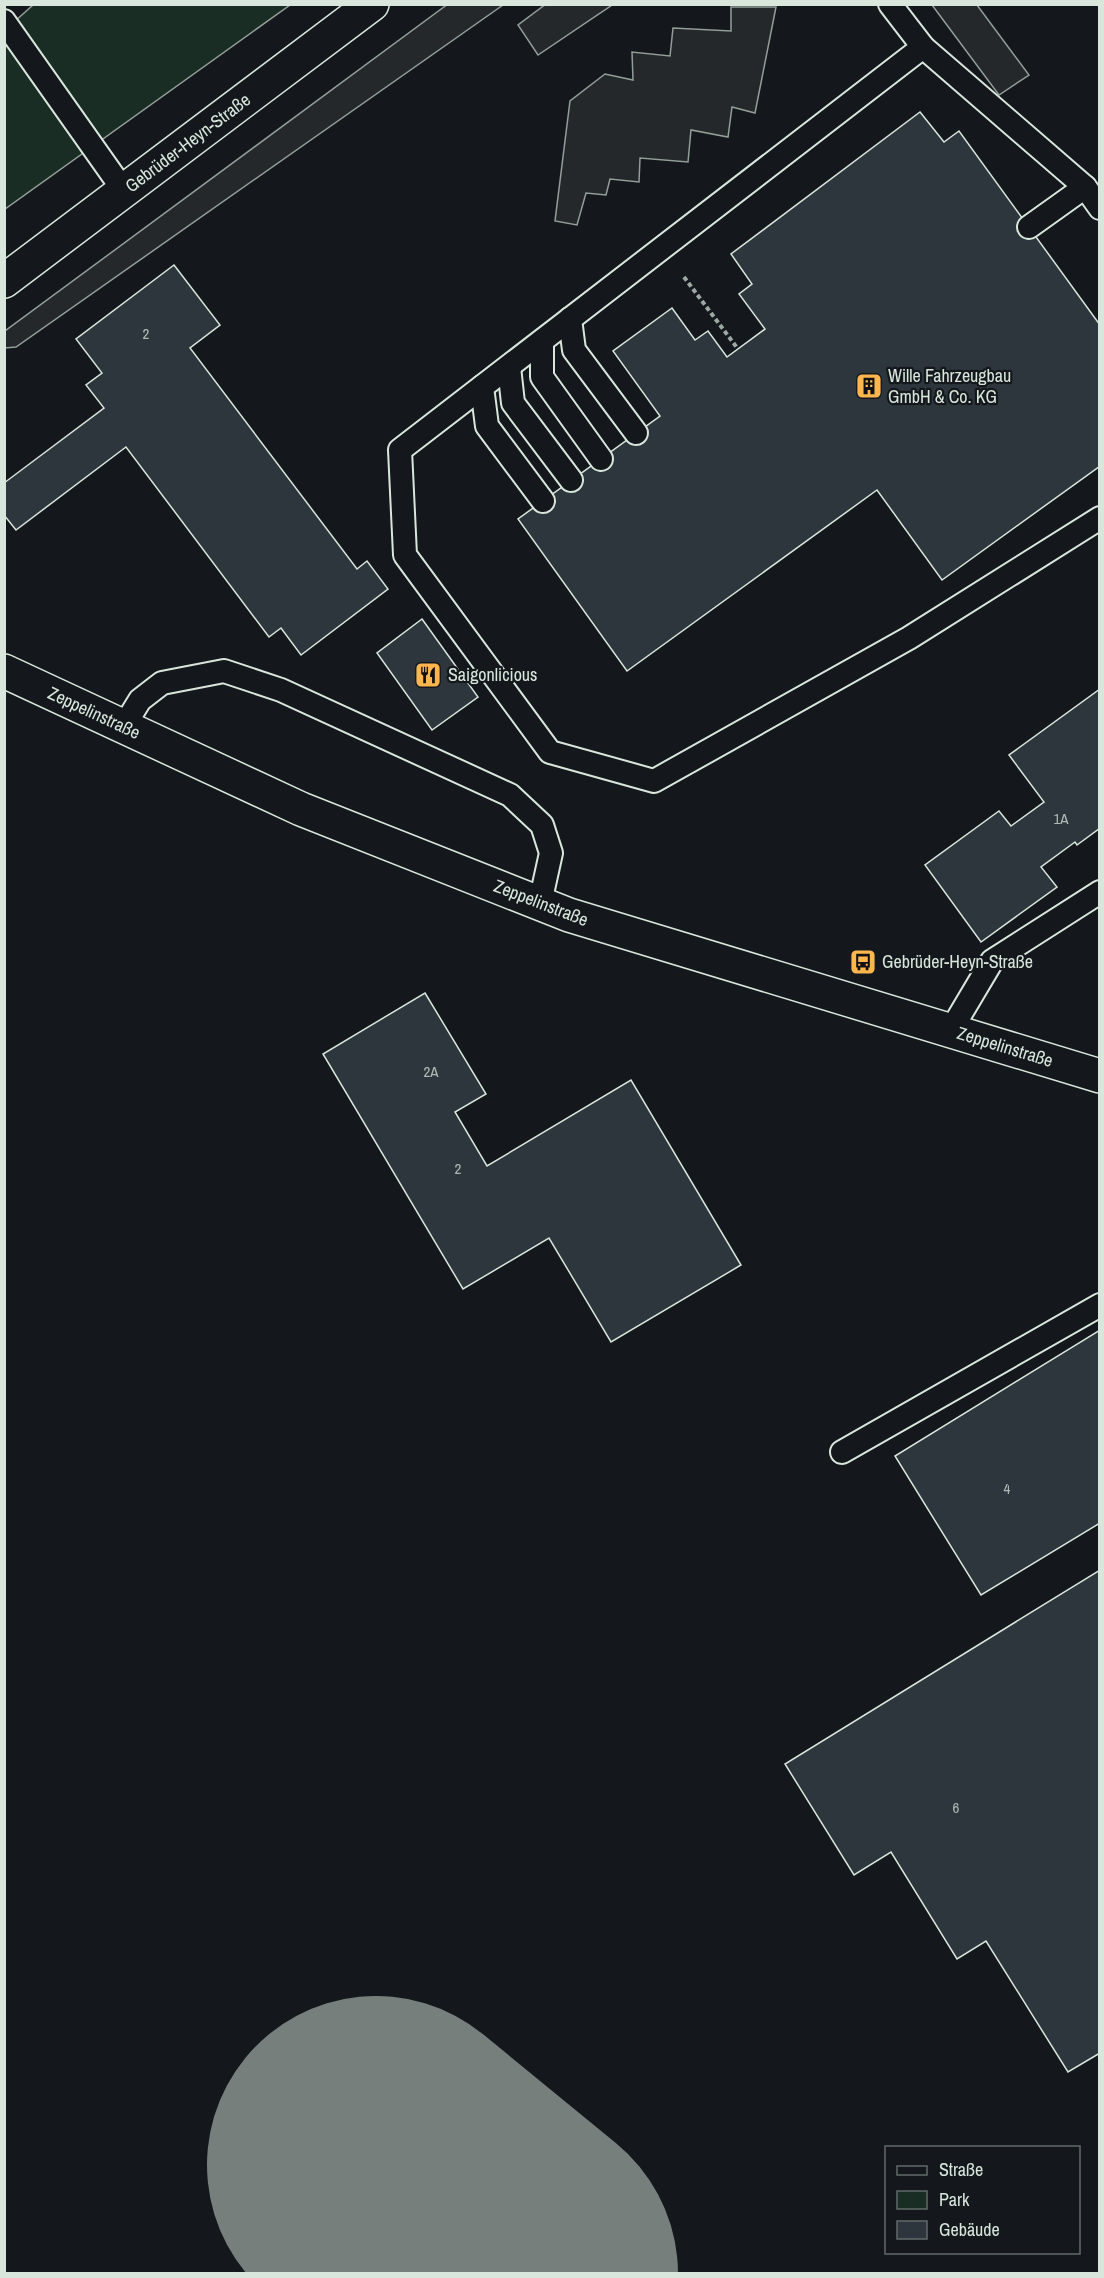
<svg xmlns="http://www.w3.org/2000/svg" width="1104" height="2278" font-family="'Archivo Narrow',sans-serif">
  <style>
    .green { fill: #1a2d24; stroke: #939e99; stroke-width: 1.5 }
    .parking { fill: #24282b; stroke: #939e99; stroke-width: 1.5 }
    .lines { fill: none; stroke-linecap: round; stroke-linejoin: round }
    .runway { stroke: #767f7c; stroke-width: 338 }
    .building { fill: #2c363c; stroke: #d8e6dc; stroke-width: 1.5 }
    .service-casing { stroke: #d8e6dc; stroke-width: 26 }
    .minor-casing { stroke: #d8e6dc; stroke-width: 36 }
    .path { stroke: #9da8a2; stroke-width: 4; stroke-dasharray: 4.5 3; stroke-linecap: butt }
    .service { stroke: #14181c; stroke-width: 22 }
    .minor { stroke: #14181c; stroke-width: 33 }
    .labels { text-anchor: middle; stroke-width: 4.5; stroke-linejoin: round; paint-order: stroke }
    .number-label { font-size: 15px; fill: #adbab4 }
    .street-label { font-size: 18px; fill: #d8e6dc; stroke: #14181c }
    .poi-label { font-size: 18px; fill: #d8e6dc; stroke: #14181c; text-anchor: start }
  </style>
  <rect width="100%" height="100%" fill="#14181c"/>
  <path class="green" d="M33,5H290L5,209L4,31Z"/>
  <g class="parking">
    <path d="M448,4L503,5L16,347L5,348V331Z"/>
    <path d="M546,4H612V5L538,55L518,25Z"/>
    <path d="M932,5H977L1029,75L999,95Z"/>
    <path d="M731,7H776L755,113L732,107L728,137L691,130L688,162L640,158L639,182L610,179L606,195L586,193L577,225L555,221L570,101L605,74L633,80L632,52L670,56L673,28L731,31Z"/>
  </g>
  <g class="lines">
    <path class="runway" d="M376,2165L509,2274"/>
  </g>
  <g class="building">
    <path d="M920,112L944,142L959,131L1100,325V466L942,580L877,490L627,671L518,519L660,416L613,351L672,308L695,340L708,331L727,357L765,329L739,294L752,284L731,254Z"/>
    <path d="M174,265L220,325L190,348L357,569L367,561L388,589L301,655L281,628L269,637L126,447L16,530L4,515V483L104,408L86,385L102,373L76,339Z"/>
    <path d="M422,619L478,697L432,730L377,653Z"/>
    <path d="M1100,689V828L1077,845L1075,842L1041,867L1057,887L981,942L925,865L999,811L1011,826L1044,802L1009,755Z"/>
    <path d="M425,993L486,1094L455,1112L487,1166L631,1080L741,1265L611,1342L549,1238L463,1289L323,1054Z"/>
    <path d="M1100,1330V1523L981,1595L895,1456Z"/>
    <path d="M1100,1570V2053L1068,2072L986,1941L957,1959L891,1852L854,1875L785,1764Z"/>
  </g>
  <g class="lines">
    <defs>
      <g id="service">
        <path d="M890,4L923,47L1085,187L1100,208"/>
        <path d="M4,21L124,191"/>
        <path d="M923,47L400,450L405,555L550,752L654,781L909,638L1100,518"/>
        <path d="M1029,227L1085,187"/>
        <path d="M570,319L574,350L636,433"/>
        <path d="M542,341V377L601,459"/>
        <path d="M509,367L513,403L571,480"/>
        <path d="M482,387L487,426L543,501"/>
        <path d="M124,726L140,700L162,683L224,671L281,690L510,795L542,825L551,853L540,903"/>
        <path d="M951,1030L992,961L1100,892"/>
        <path d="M842,1452L1100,1305"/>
      </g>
      <g id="minor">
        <path d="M4,281L372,4"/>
        <path d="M4,671L301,809L569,915L1100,1076"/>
      </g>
    </defs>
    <use href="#service" class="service-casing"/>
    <use href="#minor" class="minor-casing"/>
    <path class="path" d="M684,277L738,349"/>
    <use href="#service" class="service"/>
    <use href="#minor" class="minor"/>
  </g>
  <defs>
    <symbol id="building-square" viewBox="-11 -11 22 22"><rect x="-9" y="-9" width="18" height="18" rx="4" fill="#ffb74d" stroke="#14181c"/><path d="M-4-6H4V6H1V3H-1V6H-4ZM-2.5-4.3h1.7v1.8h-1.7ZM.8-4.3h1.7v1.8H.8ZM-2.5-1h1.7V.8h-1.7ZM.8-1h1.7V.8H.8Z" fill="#111"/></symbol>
    <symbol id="restaurant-square" viewBox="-11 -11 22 22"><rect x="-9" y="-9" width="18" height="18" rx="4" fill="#ffb74d" stroke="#14181c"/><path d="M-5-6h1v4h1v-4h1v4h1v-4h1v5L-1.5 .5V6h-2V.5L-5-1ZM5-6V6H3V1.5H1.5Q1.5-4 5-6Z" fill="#111"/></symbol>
    <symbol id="bus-square" viewBox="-11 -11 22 22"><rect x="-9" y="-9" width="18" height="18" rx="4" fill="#ffb74d" stroke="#14181c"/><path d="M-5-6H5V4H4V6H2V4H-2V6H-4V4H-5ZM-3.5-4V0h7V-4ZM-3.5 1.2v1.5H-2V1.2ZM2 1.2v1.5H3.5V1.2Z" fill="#111"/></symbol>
  </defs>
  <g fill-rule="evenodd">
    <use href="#building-square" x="854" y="371" width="30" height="30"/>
    <use href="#restaurant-square" x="413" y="660" width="30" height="30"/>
    <use href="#bus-square" x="848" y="947" width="30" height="30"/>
  </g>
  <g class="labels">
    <g class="number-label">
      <text x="146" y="339">2</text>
      <text x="1061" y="824">1A</text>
      <text x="431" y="1077">2A</text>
      <text x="458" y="1174">2</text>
      <text x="1007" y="1494">4</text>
      <text x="956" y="1813">6</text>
    </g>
    <g class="street-label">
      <text transform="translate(188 143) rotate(-37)" y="6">Gebrüder-Heyn-Straße</text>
      <text transform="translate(94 713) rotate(25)" y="6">Zeppelinstraße</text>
      <text transform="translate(541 903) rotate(21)" y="6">Zeppelinstraße</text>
      <text transform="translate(1005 1047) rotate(17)" y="6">Zeppelinstraße</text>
    </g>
    <g class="poi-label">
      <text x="888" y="382">Wille Fahrzeugbau<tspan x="888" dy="21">GmbH &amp; Co. KG</tspan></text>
      <text x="448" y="681">Saigonlicious</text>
      <text x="882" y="968">Gebrüder-Heyn-Straße</text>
    </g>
  </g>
  <rect width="1104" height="2278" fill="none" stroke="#d8e6dc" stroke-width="12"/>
  <rect x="885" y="2146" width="195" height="108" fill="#14181c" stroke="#626a69" stroke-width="1.5"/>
  <rect x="897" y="2166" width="30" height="9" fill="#14181c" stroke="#626a69" stroke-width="1.5"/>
  <text x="939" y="2176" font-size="18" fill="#d8e6dc">Straße</text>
  <rect x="897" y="2191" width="30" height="18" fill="#1a2d24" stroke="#626a69" stroke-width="1.5"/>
  <text x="939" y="2206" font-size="18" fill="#d8e6dc">Park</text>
  <rect x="897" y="2221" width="30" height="18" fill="#2c363c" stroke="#626a69" stroke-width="1.5"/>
  <text x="939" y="2236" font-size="18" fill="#d8e6dc">Gebäude</text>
</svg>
